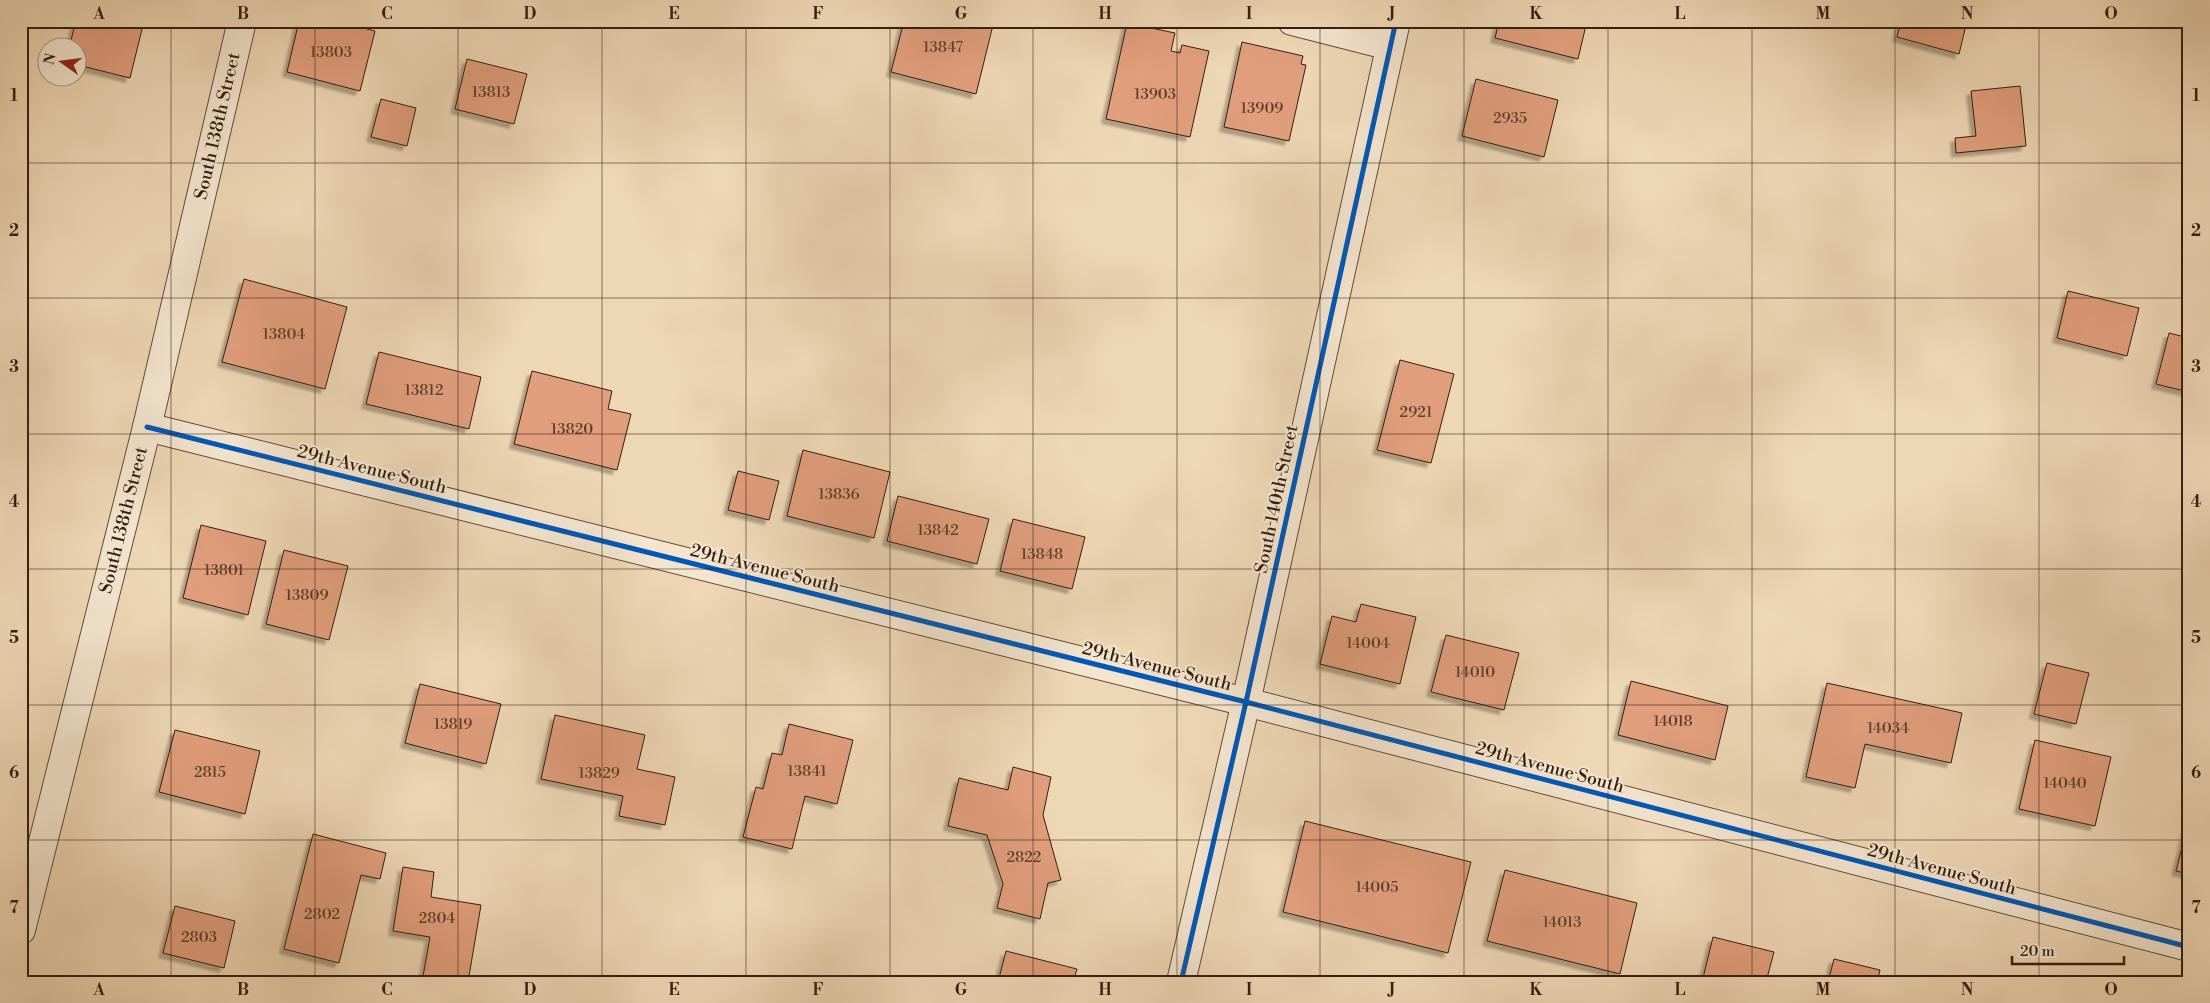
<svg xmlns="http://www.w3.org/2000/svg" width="2210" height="1003" font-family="'Libre Bodoni',serif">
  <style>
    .building { fill: #e19e7c; stroke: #341e0f; filter: url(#shadow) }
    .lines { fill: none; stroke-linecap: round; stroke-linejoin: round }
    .street-casing { stroke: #624c38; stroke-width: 30 }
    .street { stroke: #f4e5cf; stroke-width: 28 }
    .cycleway-casing { stroke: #f4e5cf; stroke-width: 8 }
    .cycleway { stroke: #0057b8; stroke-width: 5 }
    .grid { fill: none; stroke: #341e0f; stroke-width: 1; stroke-opacity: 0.55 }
    .labels { text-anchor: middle; stroke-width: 4; stroke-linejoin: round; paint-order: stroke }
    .number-label { font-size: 15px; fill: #5f3e2a }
    .street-label { font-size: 18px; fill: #341e0f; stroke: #f4e5cf }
    .neatline { fill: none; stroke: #341e0f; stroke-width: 2 }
    .grid-label { font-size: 16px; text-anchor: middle; font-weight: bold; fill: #341e0f }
  </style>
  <defs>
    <filter id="shadow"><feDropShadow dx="-4.5" dy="4.5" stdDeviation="1" flood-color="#0004"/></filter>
  </defs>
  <rect width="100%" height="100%" fill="#eed7b5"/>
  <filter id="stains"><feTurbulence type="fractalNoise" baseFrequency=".004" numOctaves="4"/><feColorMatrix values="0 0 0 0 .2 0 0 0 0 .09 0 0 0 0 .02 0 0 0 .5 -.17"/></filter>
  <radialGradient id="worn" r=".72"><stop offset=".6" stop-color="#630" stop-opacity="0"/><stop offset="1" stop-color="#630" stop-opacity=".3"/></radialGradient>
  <g class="building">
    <path d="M76,21H144L130,78L78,65V48H69Z"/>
    <path d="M299,21H337L375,31L360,91L287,72Z"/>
    <path d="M904,21H994L976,94L891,72Z"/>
    <path d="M1499,21H1587L1578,59L1495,38Z"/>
    <path d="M1901,21H1967L1959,54L1897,37Z"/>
    <path d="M1127,23L1175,33L1171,51L1180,53L1182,45L1209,51L1190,137L1106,119Z"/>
    <path d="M1242,42L1303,56L1301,64L1306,65L1289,141L1224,127Z"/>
    <path d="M467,59L527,74L514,124L455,109Z"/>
    <path d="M1476,79L1558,100L1544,157L1462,136Z"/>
    <path d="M2020,86L2026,146L1956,153L1955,138L1976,136L1971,91Z"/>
    <path d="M381,99L416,108L407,146L371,137Z"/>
    <path d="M244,279L347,307L325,389L222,362Z"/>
    <path d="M2068,291L2139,308L2127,356L2057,338Z"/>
    <path d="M2169,333L2189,338V392L2156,384Z"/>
    <path d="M379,352L481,377L469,429L366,404Z"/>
    <path d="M1400,360L1454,374L1431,463L1377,450Z"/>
    <path d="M532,371L612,391L608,409L631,414L617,470L514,444Z"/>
    <path d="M803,450L890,472L874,538L787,516Z"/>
    <path d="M738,471L779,481L769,520L728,510Z"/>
    <path d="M898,496L989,519L977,564L887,541Z"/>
    <path d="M1013,519L1085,537L1072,589L1000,571Z"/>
    <path d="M201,525L266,541L248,615L183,598Z"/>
    <path d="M284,550L348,566L329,640L266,624Z"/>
    <path d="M1361,604L1416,617L1400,684L1320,664L1332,616L1356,622Z"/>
    <path d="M1446,635L1519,653L1504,710L1431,692Z"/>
    <path d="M2047,663L2089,673L2076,724L2034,714Z"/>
    <path d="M1631,681L1728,706L1715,760L1618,735Z"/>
    <path d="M1827,683L1962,713L1951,763L1865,744L1855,788L1806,777Z"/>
    <path d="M420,684L501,704L486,764L405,743Z"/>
    <path d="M555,715L645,735L637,769L675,777L665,825L619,816L623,796L541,779Z"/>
    <path d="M789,724L853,740L837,804L805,796L792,849L743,837L756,787L763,789L772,753L782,755Z"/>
    <path d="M175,730L260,751L245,814L159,792Z"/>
    <path d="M2035,740L2111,757L2095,826L2019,809Z"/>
    <path d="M1013,767L1051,777L1043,815L1061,880L1048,883L1040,919L997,908L1003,884L987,835L948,826L959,778L1008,790Z"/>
    <path d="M2189,819V874L2176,871Z"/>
    <path d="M1305,821L1471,862L1448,953L1283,912Z"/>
    <path d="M313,834L386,853L380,879L361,875L339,963L284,949Z"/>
    <path d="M403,867L434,872L431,897L481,905L468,982H422L430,937L393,931Z"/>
    <path d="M1505,870L1637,903L1620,974L1487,941Z"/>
    <path d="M175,906L235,921L224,968L163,953Z"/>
    <path d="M1713,937L1774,952L1766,982H1702Z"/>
    <path d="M1006,951L1077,969L1073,982H998Z"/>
    <path d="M1834,959L1880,970L1877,982H1828Z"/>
  </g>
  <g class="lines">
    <defs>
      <g id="street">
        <path d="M1292,21L1390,46"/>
        <path d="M147,427L1246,702L2189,947"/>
        <path d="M21,930L147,427L242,21"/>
        <path d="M1181,982L1246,702L1396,21"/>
      </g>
    </defs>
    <use href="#street" class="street-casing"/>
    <use href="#street" class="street"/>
    <defs>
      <g id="cycleway">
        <path d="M147,427L1246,702L2189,947"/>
        <path d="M1181,982L1246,702L1396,21"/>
      </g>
    </defs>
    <use href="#cycleway" class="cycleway-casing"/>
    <use href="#cycleway" class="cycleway"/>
  </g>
  <path class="grid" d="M171,21V982M315,21V982M458,21V982M602,21V982M746,21V982M890,21V982M1033,21V982M1177,21V982M1320,21V982M1464,21V982M1608,21V982M1752,21V982M1895,21V982M2039,21V982M21,163H2189M21,298H2189M21,434H2189M21,569H2189M21,705H2189M21,840H2189"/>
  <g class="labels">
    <g class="number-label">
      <text x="943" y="52">13847</text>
      <text x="331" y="57">13803</text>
      <text x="491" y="97">13813</text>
      <text x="1155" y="99">13903</text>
      <text x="1262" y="113">13909</text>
      <text x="1510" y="123">2935</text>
      <text x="284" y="339">13804</text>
      <text x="424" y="395">13812</text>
      <text x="1416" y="417">2921</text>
      <text x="572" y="434">13820</text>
      <text x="839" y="499">13836</text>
      <text x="938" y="535">13842</text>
      <text x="1042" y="559">13848</text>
      <text x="224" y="575">13801</text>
      <text x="307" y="600">13809</text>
      <text x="1368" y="648">14004</text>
      <text x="1475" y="677">14010</text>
      <text x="1673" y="726">14018</text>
      <text x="453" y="729">13819</text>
      <text x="1888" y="733">14034</text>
      <text x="807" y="776">13841</text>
      <text x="210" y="777">2815</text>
      <text x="599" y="778">13829</text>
      <text x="2065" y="788">14040</text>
      <text x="1024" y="862">2822</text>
      <text x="1377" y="892">14005</text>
      <text x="322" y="919">2802</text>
      <text x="437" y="923">2804</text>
      <text x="1562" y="927">14013</text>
      <text x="199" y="942">2803</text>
    </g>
    <g class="street-label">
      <text transform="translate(217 126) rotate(-77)" y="6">South 138th Street</text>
      <text transform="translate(372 469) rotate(14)" y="6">29th Avenue South</text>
      <text transform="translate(1276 499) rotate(-78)" y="6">South 140th Street</text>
      <text transform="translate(123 520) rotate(-76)" y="6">South 138th Street</text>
      <text transform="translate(765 568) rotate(14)" y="6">29th Avenue South</text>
      <text transform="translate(1157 666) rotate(14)" y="6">29th Avenue South</text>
      <text transform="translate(1550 767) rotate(15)" y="6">29th Avenue South</text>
      <text transform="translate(1942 869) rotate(15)" y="6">29th Avenue South</text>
    </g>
  </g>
  <rect width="2210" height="1003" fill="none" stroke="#eed7b5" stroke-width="55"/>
  <g transform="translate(62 62) rotate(284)"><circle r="24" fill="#f4e5cf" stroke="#a79582"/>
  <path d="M0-4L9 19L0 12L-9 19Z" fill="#8f2418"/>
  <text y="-8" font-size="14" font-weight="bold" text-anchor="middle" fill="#341e0f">N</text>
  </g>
  <path d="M2012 956v8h112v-8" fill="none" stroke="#341e0f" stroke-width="2.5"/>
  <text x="2020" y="956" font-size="15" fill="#341e0f" stroke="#f4e5cf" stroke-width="4" paint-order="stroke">20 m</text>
  <rect x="28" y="28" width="2154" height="948" class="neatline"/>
  <g class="grid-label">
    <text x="99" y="19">A</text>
    <text x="243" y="19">B</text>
    <text x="387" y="19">C</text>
    <text x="530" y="19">D</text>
    <text x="674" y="19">E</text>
    <text x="818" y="19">F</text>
    <text x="961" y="19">G</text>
    <text x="1105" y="19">H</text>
    <text x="1249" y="19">I</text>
    <text x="1392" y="19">J</text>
    <text x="1536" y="19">K</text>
    <text x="1680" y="19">L</text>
    <text x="1823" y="19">M</text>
    <text x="1967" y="19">N</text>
    <text x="2111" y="19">O</text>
    <text x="14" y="101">1</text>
    <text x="2196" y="101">1</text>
    <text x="14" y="236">2</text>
    <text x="2196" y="236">2</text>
    <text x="14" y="372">3</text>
    <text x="2196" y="372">3</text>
    <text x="14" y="507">4</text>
    <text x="2196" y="507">4</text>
    <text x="14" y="643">5</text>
    <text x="2196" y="643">5</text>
    <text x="14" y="778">6</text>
    <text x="2196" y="778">6</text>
    <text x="14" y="913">7</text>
    <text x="2196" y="913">7</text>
    <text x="99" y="995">A</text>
    <text x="243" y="995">B</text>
    <text x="387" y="995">C</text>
    <text x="530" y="995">D</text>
    <text x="674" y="995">E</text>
    <text x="818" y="995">F</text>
    <text x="961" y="995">G</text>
    <text x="1105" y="995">H</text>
    <text x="1249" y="995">I</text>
    <text x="1392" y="995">J</text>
    <text x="1536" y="995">K</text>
    <text x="1680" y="995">L</text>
    <text x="1823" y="995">M</text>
    <text x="1967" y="995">N</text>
    <text x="2111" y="995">O</text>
  </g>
  <rect width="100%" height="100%" filter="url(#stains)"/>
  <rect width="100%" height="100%" fill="url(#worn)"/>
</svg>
